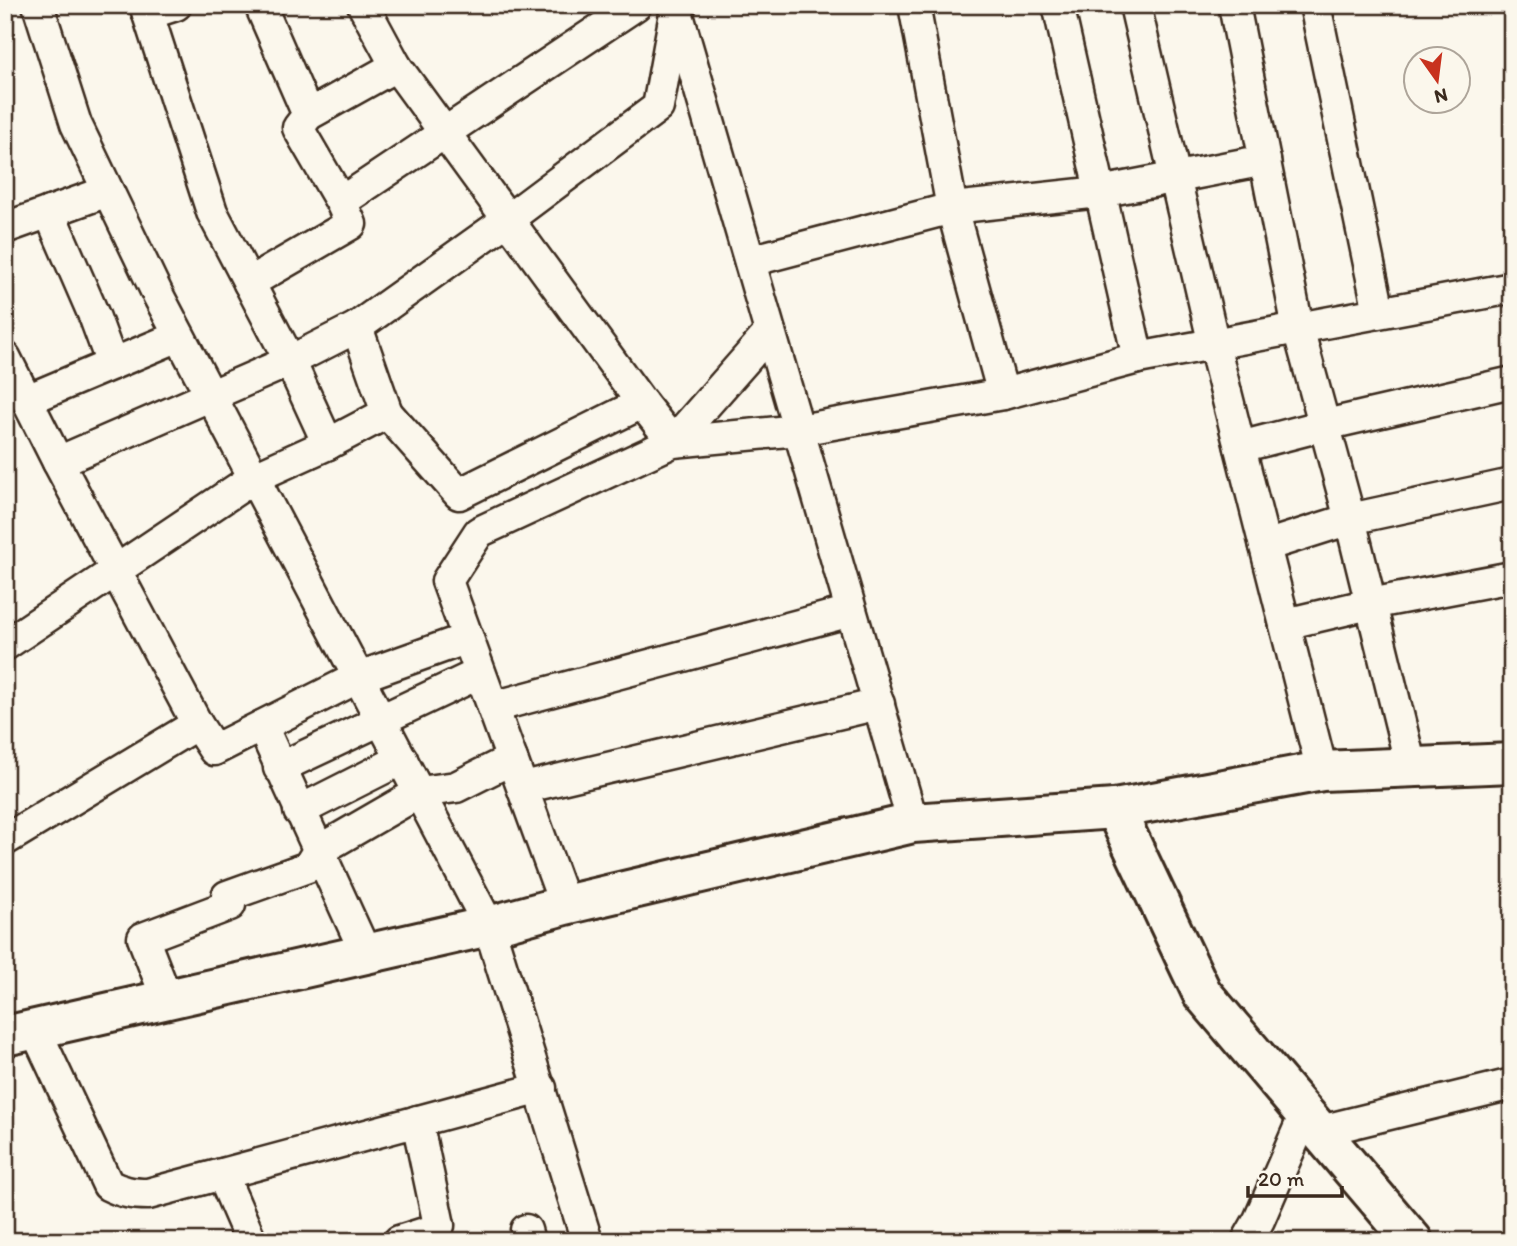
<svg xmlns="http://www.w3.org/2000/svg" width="1517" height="1246" font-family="Itim,sans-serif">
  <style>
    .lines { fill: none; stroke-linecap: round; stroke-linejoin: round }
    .minor-casing { stroke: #3b2a1e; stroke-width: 35 }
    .tertiary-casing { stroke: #3b2a1e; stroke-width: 44 }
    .secondary-casing { stroke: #3b2a1e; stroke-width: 44 }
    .minor { stroke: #fbf7ec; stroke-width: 30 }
    .tertiary { stroke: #fbf7ec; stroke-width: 38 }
    .secondary { stroke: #fbf7ec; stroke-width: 38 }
  </style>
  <rect width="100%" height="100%" fill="#fbf7ec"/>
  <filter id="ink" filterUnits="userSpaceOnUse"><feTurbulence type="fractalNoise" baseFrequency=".0143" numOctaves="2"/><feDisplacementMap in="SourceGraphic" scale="14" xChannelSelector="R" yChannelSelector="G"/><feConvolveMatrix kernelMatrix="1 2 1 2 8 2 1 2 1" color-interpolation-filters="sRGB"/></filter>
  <g filter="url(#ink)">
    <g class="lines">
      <defs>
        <g id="minor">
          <path d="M38,5L76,124L158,295L489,926L587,1241"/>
          <path d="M145,5L212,212L290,361L328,444"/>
          <path d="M260,5L308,115L298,128L341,202"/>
          <path d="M363,5L396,66L642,403L673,442L770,332"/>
          <path d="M914,5L952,208L1003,394"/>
          <path d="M1058,5L1138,358"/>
          <path d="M1135,5L1214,345L1322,771"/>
          <path d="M1234,5L1298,328L1350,519L1411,767"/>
          <path d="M1315,5L1379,312"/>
          <path d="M148,14L176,5"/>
          <path d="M678,15L913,823"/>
          <path d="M308,115L396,66"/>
          <path d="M49,212L95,318L112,364"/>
          <path d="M5,228L108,191"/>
          <path d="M750,261L952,208L1100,192L1265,160"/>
          <path d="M249,283L351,224L341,202L636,5"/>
          <path d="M5,357L58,462L197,724L5,840"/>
          <path d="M27,400L179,336"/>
          <path d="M387,413L459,494L642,403"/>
          <path d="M1240,447L1325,425L1512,382"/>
          <path d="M58,462L290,361L357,327"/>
          <path d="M1265,546L1350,519L1512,484"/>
          <path d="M1285,624L1370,604L1512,577"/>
          <path d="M5,645L255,477L328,444L387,413L357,327L507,220L658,107L676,8L681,5"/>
          <path d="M493,707L851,611"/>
          <path d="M197,724L214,750L359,677L468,638"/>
          <path d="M262,726L366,954"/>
          <path d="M279,768L480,673"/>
          <path d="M523,788L879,704"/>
          <path d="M299,811L402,759"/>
          <path d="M565,905L447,581L479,532L673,442L799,430L1003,394L1138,358L1512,288"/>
          <path d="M167,999L143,938L230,905L227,896L308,867L318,851L420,792L456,787L512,759"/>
          <path d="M35,1029L108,1185C122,1192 132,1194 148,1194L541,1088"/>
          <path d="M1320,1131L1512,1084"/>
          <path d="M222,1174L251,1241"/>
          <path d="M526,1230L529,1241"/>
          <path d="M399,1241L434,1230L439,1225L417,1121"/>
          <path d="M1247,1241L1259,1220L1305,1114"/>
        </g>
        <path id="tertiary" d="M1115,809L1202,993L1413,1241"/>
        <path id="secondary" d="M5,1036L489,926L565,905L913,823L1115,809L1322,771L1512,763"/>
      </defs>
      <use href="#minor" class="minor-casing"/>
      <use href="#tertiary" class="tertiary-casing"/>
      <use href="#secondary" class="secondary-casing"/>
      <use href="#minor" class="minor"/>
      <use href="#tertiary" class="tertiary"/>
      <use href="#secondary" class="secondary"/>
    </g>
  </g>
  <rect width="1517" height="1246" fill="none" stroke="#fbf7ec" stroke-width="28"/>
  <rect x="14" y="14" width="1489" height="1218" fill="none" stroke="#3b2a1e" stroke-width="2.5" filter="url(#ink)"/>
  <g transform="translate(1437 80) rotate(166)"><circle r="33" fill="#fbf7ec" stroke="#aea59a" stroke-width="2"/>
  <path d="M0-5L12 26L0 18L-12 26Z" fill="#c8321e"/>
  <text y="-10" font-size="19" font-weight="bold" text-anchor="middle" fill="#3b2a1e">N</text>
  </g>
  <path d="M1248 1186v10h94v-10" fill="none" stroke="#3b2a1e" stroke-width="3.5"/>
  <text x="1258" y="1186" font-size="21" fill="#3b2a1e" stroke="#fbf7ec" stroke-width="5" paint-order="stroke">20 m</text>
</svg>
